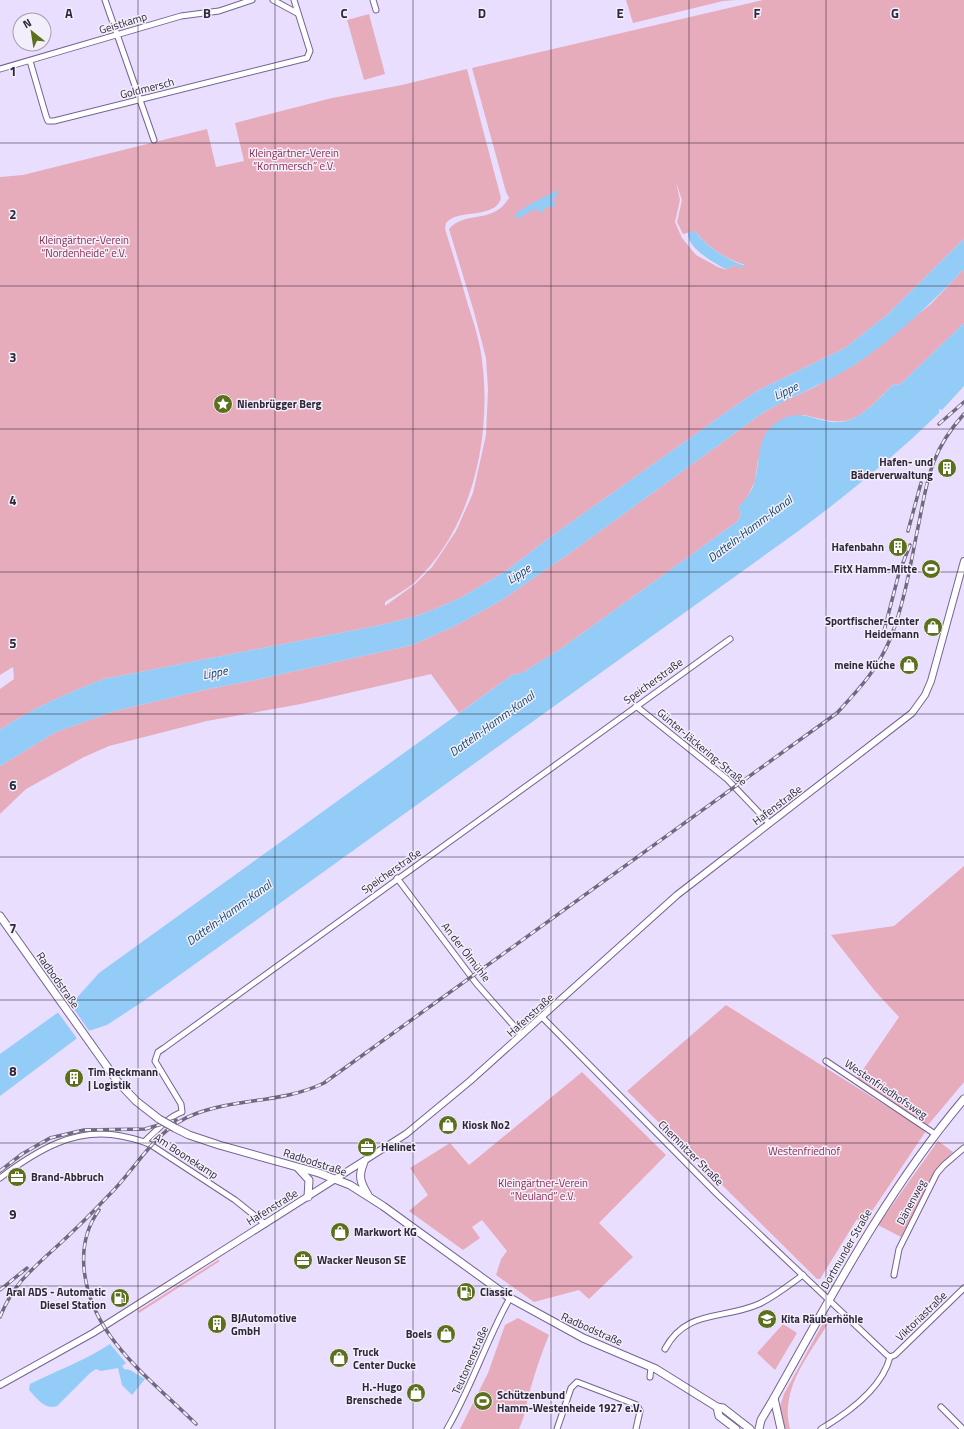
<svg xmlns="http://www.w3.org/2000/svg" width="964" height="1429" font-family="'Titillium Web',sans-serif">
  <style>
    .green { fill: #e7acbc; fill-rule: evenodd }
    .water { fill: #93ccf7 }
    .pier { fill: #e9defe }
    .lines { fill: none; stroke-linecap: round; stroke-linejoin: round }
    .minor-casing { stroke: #756392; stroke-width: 7 }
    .tertiary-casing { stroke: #756392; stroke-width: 8 }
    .secondary-casing { stroke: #756392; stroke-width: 9 }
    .minor { stroke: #fff; stroke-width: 5 }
    .tertiary { stroke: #fff; stroke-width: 6 }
    .secondary { stroke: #fff; stroke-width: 7 }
    .rail-casing { stroke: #726981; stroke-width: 3.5 }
    .rail { stroke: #f3effa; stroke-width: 2; stroke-dasharray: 6; stroke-linecap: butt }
    .secondary-bridge-casing { stroke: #756392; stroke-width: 9; stroke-linecap: butt }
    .secondary-bridge { stroke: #fff; stroke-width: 7 }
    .grid { fill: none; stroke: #2f273b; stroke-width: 1; stroke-opacity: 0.55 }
    .labels { text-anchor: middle; stroke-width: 3; stroke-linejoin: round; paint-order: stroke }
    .street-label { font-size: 11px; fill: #2f273b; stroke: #f3effa }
    .park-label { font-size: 11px; fill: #8c2a4f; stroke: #f3effa }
    .poi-label { font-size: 11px; font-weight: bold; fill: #2f273b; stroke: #f3effa; text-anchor: start }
    .water-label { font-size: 12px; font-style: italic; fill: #10496c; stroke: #f3effa }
    .grid-label { font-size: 13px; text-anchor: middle; font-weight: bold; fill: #2f273b; stroke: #f3effa; stroke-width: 3; stroke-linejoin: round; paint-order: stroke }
  </style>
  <rect width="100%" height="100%" fill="#e9defe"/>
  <g class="green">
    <path d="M626,0H737L723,1L633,23Z"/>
    <path d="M763,0H964V239L887,315L845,348L755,392L549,538L506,571L462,597L435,609L413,617L381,625L104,679C68,693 32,708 0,730V689L14,679L13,667L0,675V177L23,175L207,129L216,167L244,161L235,123L332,98L402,85L467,69L501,198C495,220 458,208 446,223L445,229C453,254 461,280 468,305C474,323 480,342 482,360C492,437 473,527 415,582C406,590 394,596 385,602V606L415,584L432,567L456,531L473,493L486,435L488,389L486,358L474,312L449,229C465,210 493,225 509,198L506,192L472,68ZM676,182L682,200L677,222L683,234L695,231C708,247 725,259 745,265H737L725,269L727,270L718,267L696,255L682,238L675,222L680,200Z"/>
    <path d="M369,14L385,74L364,80L347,20Z"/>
    <path d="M964,269V323L906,379L899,385L894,384C880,396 863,419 844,421C831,423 815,417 803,415L758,460L755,481L747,498L738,508L741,513L738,521L562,648L522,673L512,675L459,713L431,674L301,704L207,721L109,746L84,757L26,789L0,814V766L56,732L115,711L208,689L255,680L412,645L453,627L502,600L570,553L764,412L784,401L815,387L856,364L931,304Z"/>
    <path d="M964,866V1082L928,1125L856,1080L899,1017L875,991L831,935L894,926Z"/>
    <path d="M726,1005L926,1131L864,1223L857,1219L820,1279H817L627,1091Z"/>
    <path d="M582,1072L666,1155L599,1223L633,1257L589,1299L579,1290L534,1302L496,1275L501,1259L507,1251L482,1220L472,1227L480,1238L463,1250L409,1211L428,1195L410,1168L450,1143L469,1165Z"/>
    <path d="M938,1141L953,1152L938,1168L901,1237L878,1225Z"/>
    <path d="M218,1260L220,1261L139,1313L138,1311Z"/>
    <path d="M828,1314L831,1318C812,1353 779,1386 790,1429H784L780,1406L784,1394Z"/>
    <path d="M518,1318L549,1335C542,1352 536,1369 531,1387C526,1403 526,1414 519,1429H460L488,1373L505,1325Z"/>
    <path d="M783,1324L797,1333L775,1370L757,1353Z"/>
  </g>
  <g class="water">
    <path d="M558,190L557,195L553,199L556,206L545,208L542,213L535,209L517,219L515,214L532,203Z"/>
    <path d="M693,231H695C708,248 726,259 745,266L739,268L737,265L725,269C713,262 687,248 688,233Z"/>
    <path d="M964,239V269C931,304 896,337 856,364C827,383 794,395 764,412L570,553L502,600L453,627L412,645L255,680L208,689L115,711L56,732L0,766V730C32,708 68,693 104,679L381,625L413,617L435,609L462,597L506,571L549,538L755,392L845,348L887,315Z"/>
    <path d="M964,323V386L942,410L939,409V413C895,456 847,495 797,532L142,1002L107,1025L79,1034L76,1039L0,1096V1054L74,1001L99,973L512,675L522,673L562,648L738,521L741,513L738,508C745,500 753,491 755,480C760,462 757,438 773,425C801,402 820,428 846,421C865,416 880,397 894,384L899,385L906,379Z"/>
    <path d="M110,1344L126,1363L122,1366L124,1369L130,1370L145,1379L132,1395L122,1385L118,1368L101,1371L96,1369L90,1373L57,1406C44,1410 38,1399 29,1390L30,1384C56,1371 86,1360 110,1344Z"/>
  </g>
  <path class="pier" d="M69,1002L90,1032L80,1036L78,1040L57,1011Z"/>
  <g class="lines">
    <defs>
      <g id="minor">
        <path d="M105,0L154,140"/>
        <path d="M273,0L297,13"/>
        <path d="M373,0L376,10"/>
        <path d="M30,61L46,116L48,121H54L307,58L310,51L294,0"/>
        <path d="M0,69L181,16L219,11L252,0"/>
        <path d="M636,706L727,779L769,823"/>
        <path d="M397,878L476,983L522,1035"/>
        <path d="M542,1017L717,1194L887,1355L890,1357L895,1355L964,1288"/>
        <path d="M826,1061L935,1134"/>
        <path d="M145,1141C156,1131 168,1117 182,1112L181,1104L155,1061L158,1052L164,1048L730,639"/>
        <path d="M0,1178C36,1151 74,1127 121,1136C131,1138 141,1140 151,1145L235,1200L265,1224"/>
        <path d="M894,1275L899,1249L937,1173L944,1165L964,1148"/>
        <path d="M665,1349C686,1309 723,1320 759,1304C774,1297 789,1285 803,1275"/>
        <path d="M650,1377L651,1367"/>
        <path d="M941,1407L963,1429"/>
        <path d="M447,1429C472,1387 486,1340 510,1298"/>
        <path d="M557,1429L571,1388L577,1382L637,1405L640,1411L636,1429"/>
        <path d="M821,1429C848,1413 882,1389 890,1357"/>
      </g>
      <path id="tertiary" d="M0,1385L93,1333L406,1134L470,1081L677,895L912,713L925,695L931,681L964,561"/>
      <g id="secondary">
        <path d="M0,916L118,1082L136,1101L159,1119"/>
        <path d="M175,1128L189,1135L219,1145L319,1173L350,1185L383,1206L510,1298L583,1338L656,1369L717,1407L723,1408L750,1429"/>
        <path d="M364,1162C358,1176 360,1182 368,1195"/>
        <path d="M298,1168L309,1180L308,1197"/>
        <path d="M774,1398L781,1429"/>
        <path d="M717,1407L719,1416L736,1429"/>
        <path d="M759,1429L761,1420L774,1398C832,1295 887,1190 964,1099"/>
      </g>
    </defs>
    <use href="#minor" class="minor-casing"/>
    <use href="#tertiary" class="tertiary-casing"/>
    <use href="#secondary" class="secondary-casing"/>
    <use href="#minor" class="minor"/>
    <use href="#tertiary" class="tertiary"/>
    <use href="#secondary" class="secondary"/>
    <defs>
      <g id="rail">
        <path d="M939,424L964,402"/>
        <path d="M908,531L921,483"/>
        <path d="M884,631L899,573L910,545"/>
        <path d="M0,1171L22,1154L50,1138L84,1130L145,1129L176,1120"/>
        <path d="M99,1210C71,1249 85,1301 111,1337C133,1368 169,1397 196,1424"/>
        <path d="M0,1290L27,1268"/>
        <path d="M0,1317C13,1285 29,1272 54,1249C73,1232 92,1213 110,1194C138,1166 155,1129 195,1114C237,1098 283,1103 324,1083L837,713C860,688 878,669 891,637C903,606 910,569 916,537C927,486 927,455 964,414"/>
      </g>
    </defs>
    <use href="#rail" class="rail-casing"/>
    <use href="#rail" class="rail"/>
    <defs>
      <path id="secondary-bridge" d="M159,1119L175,1128"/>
    </defs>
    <use href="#secondary-bridge" class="secondary-bridge-casing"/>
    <use href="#secondary-bridge" class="secondary-bridge"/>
  </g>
  <path class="grid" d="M138,0V1429M275,0V1429M413,0V1429M551,0V1429M689,0V1429M826,0V1429M0,143H964M0,286H964M0,429H964M0,572H964M0,714H964M0,857H964M0,1000H964M0,1143H964M0,1286H964"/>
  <defs>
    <symbol id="sight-disc" viewBox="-11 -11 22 22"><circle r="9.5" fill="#5c6f1c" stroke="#f3effa"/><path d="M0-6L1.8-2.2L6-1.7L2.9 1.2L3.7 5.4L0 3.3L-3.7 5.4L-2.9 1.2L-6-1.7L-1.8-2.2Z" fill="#fff"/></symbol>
    <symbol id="building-disc" viewBox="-11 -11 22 22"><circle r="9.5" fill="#5c6f1c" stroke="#f3effa"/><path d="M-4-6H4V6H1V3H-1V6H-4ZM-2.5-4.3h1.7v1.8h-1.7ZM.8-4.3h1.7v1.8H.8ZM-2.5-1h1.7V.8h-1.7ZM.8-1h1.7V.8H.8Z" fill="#fff"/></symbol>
    <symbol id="stadium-disc" viewBox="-11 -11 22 22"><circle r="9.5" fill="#5c6f1c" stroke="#f3effa"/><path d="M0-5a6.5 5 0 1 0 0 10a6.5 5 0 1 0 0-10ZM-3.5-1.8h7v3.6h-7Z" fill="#fff"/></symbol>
    <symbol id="shop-disc" viewBox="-11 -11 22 22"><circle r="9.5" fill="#5c6f1c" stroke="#f3effa"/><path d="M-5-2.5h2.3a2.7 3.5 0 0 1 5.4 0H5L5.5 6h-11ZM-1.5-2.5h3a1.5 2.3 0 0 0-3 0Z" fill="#fff"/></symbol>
    <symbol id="office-disc" viewBox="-11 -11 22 22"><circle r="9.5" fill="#5c6f1c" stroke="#f3effa"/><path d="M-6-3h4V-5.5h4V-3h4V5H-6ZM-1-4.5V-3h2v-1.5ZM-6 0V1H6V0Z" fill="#fff"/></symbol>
    <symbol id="fuel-disc" viewBox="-11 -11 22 22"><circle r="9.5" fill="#5c6f1c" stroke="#f3effa"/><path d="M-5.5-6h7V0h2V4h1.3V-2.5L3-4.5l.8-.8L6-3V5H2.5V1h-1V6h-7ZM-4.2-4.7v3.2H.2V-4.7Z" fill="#fff"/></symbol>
    <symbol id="school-disc" viewBox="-11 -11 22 22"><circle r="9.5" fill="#5c6f1c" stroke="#f3effa"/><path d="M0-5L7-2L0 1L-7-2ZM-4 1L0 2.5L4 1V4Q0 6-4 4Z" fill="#fff"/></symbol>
  </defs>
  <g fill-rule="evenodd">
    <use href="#sight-disc" x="212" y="393" width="22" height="22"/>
    <use href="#building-disc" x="936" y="457" width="22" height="22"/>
    <use href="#building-disc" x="887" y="536" width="22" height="22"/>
    <use href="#stadium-disc" x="920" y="558" width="22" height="22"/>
    <use href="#shop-disc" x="922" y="616" width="22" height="22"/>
    <use href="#shop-disc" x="898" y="654" width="22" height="22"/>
    <use href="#building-disc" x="63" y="1067" width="22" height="22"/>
    <use href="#shop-disc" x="437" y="1114" width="22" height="22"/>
    <use href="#office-disc" x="356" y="1136" width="22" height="22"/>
    <use href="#office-disc" x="6" y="1166" width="22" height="22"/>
    <use href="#shop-disc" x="329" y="1221" width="22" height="22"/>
    <use href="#office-disc" x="292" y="1249" width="22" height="22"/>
    <use href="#fuel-disc" x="455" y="1281" width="22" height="22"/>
    <use href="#fuel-disc" x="109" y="1287" width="22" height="22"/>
    <use href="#school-disc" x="756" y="1308" width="22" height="22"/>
    <use href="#building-disc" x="206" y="1313" width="22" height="22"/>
    <use href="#shop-disc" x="435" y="1323" width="22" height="22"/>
    <use href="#shop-disc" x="328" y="1347" width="22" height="22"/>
    <use href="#shop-disc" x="405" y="1382" width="22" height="22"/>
    <use href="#stadium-disc" x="472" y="1390" width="22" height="22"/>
  </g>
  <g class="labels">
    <g class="street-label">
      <text transform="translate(123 23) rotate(-17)" y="4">Geistkamp</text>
      <text transform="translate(147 88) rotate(-14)" y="4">Goldmersch</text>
      <text transform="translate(653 681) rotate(-36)" y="4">Speicherstraße</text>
      <text transform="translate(702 747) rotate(40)" y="4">Günter-Jäckering-Straße</text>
      <text transform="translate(777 805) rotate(-37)" y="4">Hafenstraße</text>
      <text transform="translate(391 871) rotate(-35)" y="4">Speicherstraße</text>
      <text transform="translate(466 952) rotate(52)" y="4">An der Ölmühle</text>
      <text transform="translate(58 980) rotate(55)" y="4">Radbodstraße</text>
      <text transform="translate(530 1015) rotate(-42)" y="4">Hafenstraße</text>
      <text transform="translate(886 1089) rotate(34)" y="4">Westenfriedhofsweg</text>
      <text transform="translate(691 1153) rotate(45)" y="4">Chemnitzer Straße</text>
      <text transform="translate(186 1156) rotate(33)" y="4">Am Boonekamp</text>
      <text transform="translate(315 1162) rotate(18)" y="4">Radbodstraße</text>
      <text transform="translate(911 1202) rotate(-62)" y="4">Dänenweg</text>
      <text transform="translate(272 1207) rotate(-32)" y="4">Hafenstraße</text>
      <text transform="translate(846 1249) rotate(-60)" y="4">Dortmunder Straße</text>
      <text transform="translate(921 1316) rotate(-44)" y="4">Viktoriastraße</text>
      <text transform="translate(592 1329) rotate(24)" y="4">Radbodstraße</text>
      <text transform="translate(470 1360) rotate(-66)" y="4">Teutonenstraße</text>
    </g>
    <g class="park-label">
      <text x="294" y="157">Kleingärtner-Verein<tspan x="294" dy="13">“Kornmersch” e.V.</tspan></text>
      <text x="84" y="244">Kleingärtner-Verein<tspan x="84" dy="13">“Nordenheide” e.V.</tspan></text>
      <text x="804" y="1155">Westenfriedhof</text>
      <text x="543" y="1187">Kleingärtner-Verein<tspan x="543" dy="13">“Neuland” e.V.</tspan></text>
    </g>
    <g class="poi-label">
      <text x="237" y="408">Nienbrügger Berg</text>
      <text x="933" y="466" text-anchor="end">Hafen- und<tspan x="933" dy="13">Bäderverwaltung</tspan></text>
      <text x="884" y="551" text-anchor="end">Hafenbahn</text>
      <text x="917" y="573" text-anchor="end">FitX Hamm-Mitte</text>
      <text x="919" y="625" text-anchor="end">Sportfischer-Center<tspan x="919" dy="13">Heidemann</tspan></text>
      <text x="895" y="669" text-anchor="end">meine Küche</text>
      <text x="88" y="1076">Tim Reckmann<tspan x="88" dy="13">| Logistik</tspan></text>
      <text x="462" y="1129">Kiosk No2</text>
      <text x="381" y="1151">Helinet</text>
      <text x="31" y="1181">Brand-Abbruch</text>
      <text x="354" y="1236">Markwort KG</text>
      <text x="317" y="1264">Wacker Neuson SE</text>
      <text x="106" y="1296" text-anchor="end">Aral ADS - Automatic<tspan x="106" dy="13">Diesel Station</tspan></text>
      <text x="480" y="1296">Classic</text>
      <text x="231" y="1322">BJAutomotive<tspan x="231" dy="13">GmbH</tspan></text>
      <text x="781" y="1323">Kita Räuberhöhle</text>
      <text x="432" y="1338" text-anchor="end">Boels</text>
      <text x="353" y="1356">Truck<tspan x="353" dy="13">Center Ducke</tspan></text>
      <text x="402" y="1391" text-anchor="end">H.-Hugo<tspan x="402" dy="13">Brenschede</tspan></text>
      <text x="497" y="1399">Schützenbund<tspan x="497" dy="13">Hamm-Westenheide 1927 e.V.</tspan></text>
    </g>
    <g class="water-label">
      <text transform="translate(786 391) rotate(-25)" y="4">Lippe</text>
      <text transform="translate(750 529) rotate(-37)" y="4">Datteln-Hamm-Kanal</text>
      <text transform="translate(519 574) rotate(-33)" y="4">Lippe</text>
      <text transform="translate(215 673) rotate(-11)" y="4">Lippe</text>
      <text transform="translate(492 724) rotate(-36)" y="4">Datteln-Hamm-Kanal</text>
      <text transform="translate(229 913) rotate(-36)" y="4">Datteln-Hamm-Kanal</text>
    </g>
  </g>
  <g class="grid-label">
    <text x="69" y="18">A</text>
    <text x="207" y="18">B</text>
    <text x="344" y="18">C</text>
    <text x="482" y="18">D</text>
    <text x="620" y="18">E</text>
    <text x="757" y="18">F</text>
    <text x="895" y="18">G</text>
    <text x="13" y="76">1</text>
    <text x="13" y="219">2</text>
    <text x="13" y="362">3</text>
    <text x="13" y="505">4</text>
    <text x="13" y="648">5</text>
    <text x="13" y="790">6</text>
    <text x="13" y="933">7</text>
    <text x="13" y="1076">8</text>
    <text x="13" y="1219">9</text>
  </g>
  <g transform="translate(32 32) rotate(330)"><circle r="19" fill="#f3effa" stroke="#a59fae"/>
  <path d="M0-3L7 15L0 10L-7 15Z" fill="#5c6f1c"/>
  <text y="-6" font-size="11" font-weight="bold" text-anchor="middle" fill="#2f273b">N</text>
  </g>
</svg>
